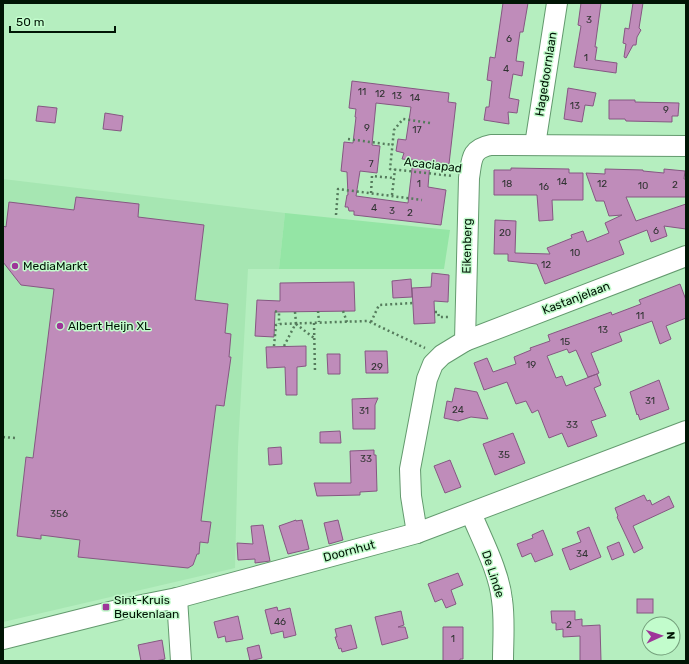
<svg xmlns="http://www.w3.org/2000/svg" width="689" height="664" font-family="Rubik,sans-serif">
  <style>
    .built { fill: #a6e6b2 }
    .green { fill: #94e5a5 }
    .building { fill: #bf8cba; stroke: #865782; fill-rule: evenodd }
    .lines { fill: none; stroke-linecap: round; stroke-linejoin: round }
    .minor-casing { stroke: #639a6e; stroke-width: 22 }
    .path { stroke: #557b5c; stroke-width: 2.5; stroke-dasharray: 2 3; stroke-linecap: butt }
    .minor { stroke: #fff; stroke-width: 20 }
    .poi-dot { fill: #9e3699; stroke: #c2fccc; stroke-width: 1.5 }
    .labels { text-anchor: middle; stroke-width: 3; stroke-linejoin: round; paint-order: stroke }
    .number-label { font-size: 10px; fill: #303332 }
    .street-label { font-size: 12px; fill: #011505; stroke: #c2fccc }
    .poi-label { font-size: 12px; fill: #011505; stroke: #c2fccc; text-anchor: start }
  </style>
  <rect width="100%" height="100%" fill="#b5eebf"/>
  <path class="built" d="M3,179L285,213L279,269H248L238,447L235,568L3,622Z"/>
  <path class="green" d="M285,213L450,230L444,269H279Z"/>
  <g class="building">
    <path d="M503,3H528L523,32H520L516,61L524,62L522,76L513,74L509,98L519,100L517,113L508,112L509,124L484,120L486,107H489L492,81L487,80L490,57L495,58Z"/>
    <path d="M581,3H601L595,47H597L595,60L617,63L616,73L574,67L581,26L578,25Z"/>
    <path d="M633,3H643L639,28L641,30L637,37L636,45H633L626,58L624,57L626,44L623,43L625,28L629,29Z"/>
    <path d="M352,81L449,93L448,102L456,103L449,164L430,162L428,187L446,190L441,225L354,215V211H349L348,207H345L347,195H348L347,172L341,171L344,142L353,143L356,117H355L356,109L349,108ZM376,103L411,107L406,140L398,139L396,151L404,153L402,159L413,160L408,203L356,196L360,171L377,173L380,146L372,145Z"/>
    <path d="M568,88L596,93L593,106L585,105L582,122L564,119Z"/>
    <path d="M609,100H635V102L679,103L678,116H672V122L626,121L625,119H609Z"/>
    <path d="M38,106L57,108L55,123L36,121Z"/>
    <path d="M105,113L123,116L121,131L103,129Z"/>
    <path d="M511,168L569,169V173H583V200H552L553,220L539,221L537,195H494V170H511Z"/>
    <path d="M605,169L643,170V171L664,173V169L685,171L684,179H686V197H626L636,221L686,204V229L664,226L667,236L651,242L647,230L619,241L624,254L545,284L537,264L508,261V254H494L495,220L516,221L515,253L550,254L547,248L572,238L571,235L583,231L587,242L609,233L605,223L622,215L609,216L604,201H596L586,173L605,174Z"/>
    <path d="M76,197L139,204L138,217L204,225L195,300L228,304L225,333L231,334L229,357H231L224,406L216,405L201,521L211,522L208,543L200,542L199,554H197L193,565L188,568L78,557L80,540L41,535V539L17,536L26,457L33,458L54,289L21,285L3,262V226L6,227L9,202L74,210Z"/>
    <path d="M432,273L449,275L448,302L434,301L435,323L414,324L412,288L431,287Z"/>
    <path d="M411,279L412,297L393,298L392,281Z"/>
    <path d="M354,282L355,311L275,312L274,337L255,336L257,300L280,301V283Z"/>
    <path d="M680,284L686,300V318L666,326L671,339L660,344L652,321L619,333L622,341L591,353L599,373L597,374L601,385L594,388L606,416L591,421L597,436L568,447L562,433L549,438L538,410L532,413L526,401L516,404L507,382L484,390L474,363L487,358L493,372L516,364L514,357L531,350L530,348L550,341L548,335L611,312L612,315L641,304L639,300ZM567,349L569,353L576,350L588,377L597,374L566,386L562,376L556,378L547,356Z"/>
    <path d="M306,346V366L297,367V395H286L285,367L267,368L266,347Z"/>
    <path d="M365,351H387L388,373H366Z"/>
    <path d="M327,354H340V374H328Z"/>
    <path d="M659,380L669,409L640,420L638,414L637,415L630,392Z"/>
    <path d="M455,388L477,392L488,419L471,417L458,421L444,418L447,401L452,402Z"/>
    <path d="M378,398L375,405V429H353L352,399Z"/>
    <path d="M340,431L341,443H320V432Z"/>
    <path d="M513,433L525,463L495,475L483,444Z"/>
    <path d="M281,447L282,464L269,465L268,448Z"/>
    <path d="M374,450V455H376L377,491L360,492V495L317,496L314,483H351L350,451Z"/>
    <path d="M450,460L461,487L445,493L434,466Z"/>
    <path d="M644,495L647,501L650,500L652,505L669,496L674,507L633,526L643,548L634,553L617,517L618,516L615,508Z"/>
    <path d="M296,520V521L302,520L309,549L288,554L279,526Z"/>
    <path d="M338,520L343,540L329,544L324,523Z"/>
    <path d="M263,525L270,561L255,563V559L238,560L237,543L253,544L251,526Z"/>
    <path d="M589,527L601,557L570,570L562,549L581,542L577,532Z"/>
    <path d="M543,530L553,555L535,562L531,553L522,557L517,544L533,538L532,535Z"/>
    <path d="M619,542L624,555L612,560L607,547Z"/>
    <path d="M458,573L463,585L451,590L456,604L446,608L442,599L435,602L428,584Z"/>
    <rect x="637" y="599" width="16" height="14"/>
    <path d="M277,607L278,611L290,608L296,635L284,638L283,631L271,634L265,610Z"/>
    <path d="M401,611L404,625L398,627H405L408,638L382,645L375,617Z"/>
    <path d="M551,611H575V620L582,619V626L600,625L601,661H580V636L563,637V629L556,630V623H552Z"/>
    <path d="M238,616L243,639L226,642L225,636L218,638L214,622Z"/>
    <path d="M351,625L357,648L342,652L341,648L339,649L335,637H337L335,629Z"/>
    <path d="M443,627H463V659H460V661H443Z"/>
    <path d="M162,640L165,659L155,661H141L138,645Z"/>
    <path d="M259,645L262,658L250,661L247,648Z"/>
  </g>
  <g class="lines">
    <defs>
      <g id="minor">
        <path d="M535,145L557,3"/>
        <path d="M465,341L686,256"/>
        <path d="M471,513C482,540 499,571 502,600C505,620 503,641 503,661"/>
        <path d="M417,533L411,496L410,469L427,379L433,364L442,355L465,341L469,178C472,160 470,149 491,145L686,146"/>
        <path d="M177,598L181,661"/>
        <path d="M3,639L122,609L177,598L417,533L686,431"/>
      </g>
    </defs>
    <use href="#minor" class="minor-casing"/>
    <g class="path">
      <path d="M430,123L403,119L394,130L390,169L453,176"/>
      <path d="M348,139L393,145"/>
      <path d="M371,193L372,176L394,178"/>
      <path d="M392,195L395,169"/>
      <path d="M336,215L338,189L422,200"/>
      <path d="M275,311L279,313V324"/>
      <path d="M318,311L319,322"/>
      <path d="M343,311L347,322"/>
      <path d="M435,312H438L439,317H449"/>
      <path d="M371,322L379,305L413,303"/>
      <path d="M314,323L315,372"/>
      <path d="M296,324L314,338"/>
      <path d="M274,346L276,325L279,324L368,321L425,348"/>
      <path d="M284,346L296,323L295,312"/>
      <path d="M3,437L16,438"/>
    </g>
    <use href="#minor" class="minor"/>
  </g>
  <g class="poi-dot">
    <circle cx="15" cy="266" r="4"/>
    <circle cx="60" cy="326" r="4"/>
    <rect x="102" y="603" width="8" height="8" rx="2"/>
  </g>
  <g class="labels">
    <g class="number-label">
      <text x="589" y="23">3</text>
      <text x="509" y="42">6</text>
      <text x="586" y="61">1</text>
      <text x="506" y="72">4</text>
      <text x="362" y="95">11</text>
      <text x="380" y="97">12</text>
      <text x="397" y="99">13</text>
      <text x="415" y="101">14</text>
      <text x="575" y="109">13</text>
      <text x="666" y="113">9</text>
      <text x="367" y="131">9</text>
      <text x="417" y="133">17</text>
      <text x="371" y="167">7</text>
      <text x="562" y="185">14</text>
      <text x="419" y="187">1</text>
      <text x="507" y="187">18</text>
      <text x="602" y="187">12</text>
      <text x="675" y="188">2</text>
      <text x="643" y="189">10</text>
      <text x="544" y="190">16</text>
      <text x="374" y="211">4</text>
      <text x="392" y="214">3</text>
      <text x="410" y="216">2</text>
      <text x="656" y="234">6</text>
      <text x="505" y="236">20</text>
      <text x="575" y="256">10</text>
      <text x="546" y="268">12</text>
      <text x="640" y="319">11</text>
      <text x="603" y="333">13</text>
      <text x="565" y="345">15</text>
      <text x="531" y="368">19</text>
      <text x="377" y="370">29</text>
      <text x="650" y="404">31</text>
      <text x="458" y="413">24</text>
      <text x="364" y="414">31</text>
      <text x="572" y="428">33</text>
      <text x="504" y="458">35</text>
      <text x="366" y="462">33</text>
      <text x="59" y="517">356</text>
      <text x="582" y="557">34</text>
      <text x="280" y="625">46</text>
      <text x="569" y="628">2</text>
      <text x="453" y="642">1</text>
    </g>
    <g class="street-label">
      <text transform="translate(546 74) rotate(-81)" y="4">Hagedoornlaan</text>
      <text transform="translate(433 165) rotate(7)" y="4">Acaciapad</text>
      <text transform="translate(467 246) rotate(-89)" y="4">Eikenberg</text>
      <text transform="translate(576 298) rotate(-21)" y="4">Kastanjelaan</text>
      <text transform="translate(349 551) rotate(-15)" y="4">Doornhut</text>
      <text transform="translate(493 574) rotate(72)" y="4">De Linde</text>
    </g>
    <g class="poi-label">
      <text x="23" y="270">MediaMarkt</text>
      <text x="68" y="330">Albert Heijn XL</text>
      <text x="114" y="604">Sint-Kruis<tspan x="114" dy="14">Beukenlaan</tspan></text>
    </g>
  </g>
  <rect width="689" height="664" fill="none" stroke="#011505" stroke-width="8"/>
  <g transform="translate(661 636) rotate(87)"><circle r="19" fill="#c2fccc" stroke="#75a07c"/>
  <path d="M0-3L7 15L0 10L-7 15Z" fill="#9e3699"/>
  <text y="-6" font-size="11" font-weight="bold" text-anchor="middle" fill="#011505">N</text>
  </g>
  <path d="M10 26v6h105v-6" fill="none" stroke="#011505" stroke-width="2"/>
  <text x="16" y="26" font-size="12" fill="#011505" stroke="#c2fccc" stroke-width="3" paint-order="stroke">50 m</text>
</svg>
